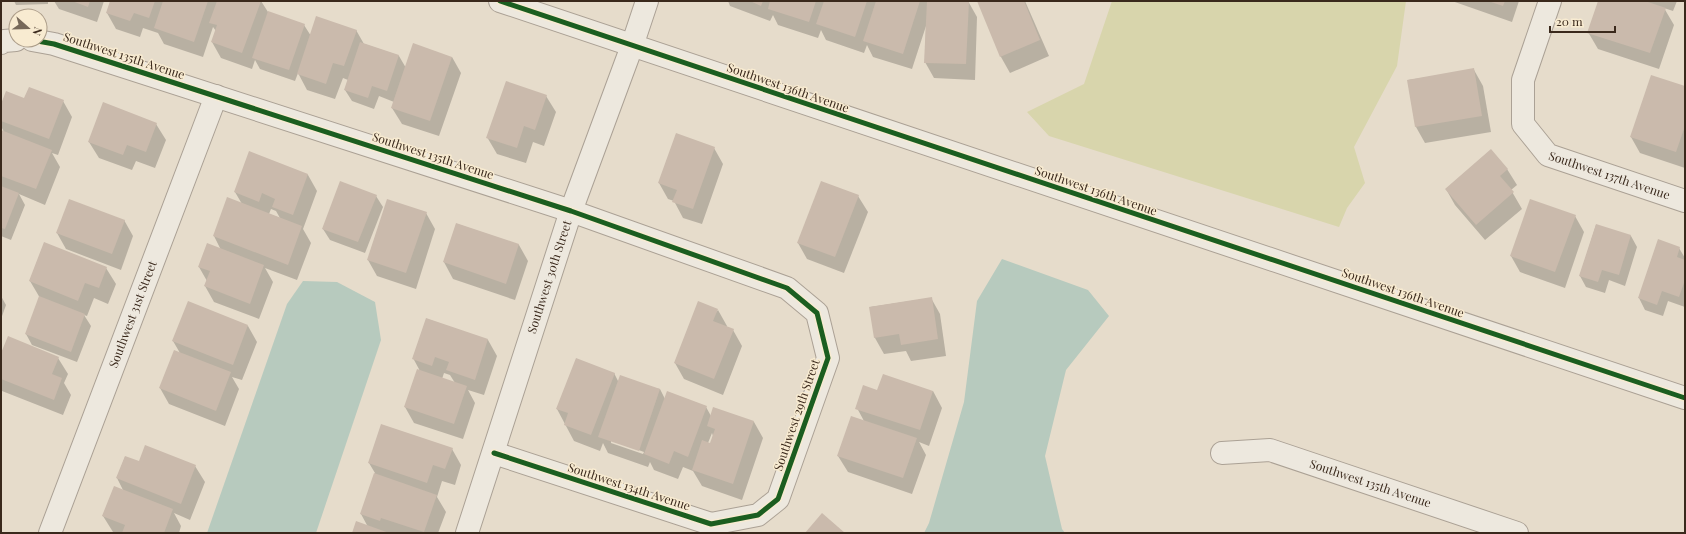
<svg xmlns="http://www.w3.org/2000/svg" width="1686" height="534" font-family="'Playfair Display',serif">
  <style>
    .green { fill: #d8d5ac }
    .water { fill: #b7cabe }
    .shadow { fill: #0003; fill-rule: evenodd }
    .building { fill: #cabaac }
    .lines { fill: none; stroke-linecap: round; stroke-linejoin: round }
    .minor-casing { stroke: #aba195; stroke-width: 24 }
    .minor { stroke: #ede8de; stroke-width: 22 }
    .cycleway-casing { stroke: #f8ebd1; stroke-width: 8 }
    .cycleway { stroke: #1b5e20; stroke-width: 5 }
    .labels { text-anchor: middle; stroke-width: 3; stroke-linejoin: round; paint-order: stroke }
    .street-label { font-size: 12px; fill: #3a291c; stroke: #f8ebd1 }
  </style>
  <rect width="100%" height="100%" fill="#e6dccb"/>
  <path class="green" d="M1112,1H1406L1397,66L1354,147L1365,183L1347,208L1339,227L1049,136L1027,112L1084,84Z"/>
  <g class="water">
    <path d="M1002,259L1088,290L1109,316L1066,370L1045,456L1062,529L1065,533H924L929,523L964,402L977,301Z"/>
    <path d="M303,281L337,282L375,302L381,340L316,533H207L287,304Z"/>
  </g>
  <g class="shadow">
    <path d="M14,1H48V4L16,5Z"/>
    <path d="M54,1H104L97,22L59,9Z"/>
    <path d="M111,1H261L268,12L304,25L311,36L356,30L364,44L399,56L406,68L452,57L461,73L439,136L402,124L392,108L394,102L379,96L374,109L352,101L345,90L348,80L343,78L335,99L307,90L298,73L295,81L260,69L255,60L252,69L221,58L212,42L216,31L213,27L203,57L164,44L158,33L143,28L140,37L116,29L107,13Z"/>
    <path d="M728,1H968L977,17L975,80L934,78L925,62L926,26L912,69L873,57L867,45L864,53L826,40L821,30L818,38L778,25L773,15L770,21L730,6Z"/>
    <path d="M978,1H1025L1049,56L1010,73L1001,57Z"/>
    <path d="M1452,1H1519L1512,22Z"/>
    <path d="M1599,1H1677L1673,11L1664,8L1674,25L1659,69L1598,49L1588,32Z"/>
    <path d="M1474,70L1483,86L1491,132L1425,143L1416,127L1408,80Z"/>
    <path d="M1685,87V168L1640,153L1631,137Z"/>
    <path d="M546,96L556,112L544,146L533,142L526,163L497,154L487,137Z"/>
    <path d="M25,99L63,101L72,117L58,155L52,153L60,167L45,205L19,194L25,205L11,240L1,236V131L4,132L1,126V107Z"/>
    <path d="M156,124L166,140L155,168L136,161L132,170L99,158L89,142Z"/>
    <path d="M714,148L723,164L702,224L683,218L674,201L668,199L659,183Z"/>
    <path d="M250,153L308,175L317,191L303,229L311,243L297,280L265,268L273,282L259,319L214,302L205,286L207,281L199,267L221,250L214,236L242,204L235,192ZM271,209L276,211L280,218L269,214Z"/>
    <path d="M1507,169L1517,185L1511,190L1522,209L1485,240L1455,205L1446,189Z"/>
    <path d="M376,196L383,207L365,253L330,240L323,229Z"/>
    <path d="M858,196L868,212L844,273L807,259L798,243Z"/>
    <path d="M426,213L435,229L416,289L377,276L368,260Z"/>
    <path d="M1575,216L1584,232L1565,288L1520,272L1511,256Z"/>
    <path d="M124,220L133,236L121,270L66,249L57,233Z"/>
    <path d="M457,224L519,245L528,261L515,300L453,279L444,262Z"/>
    <path d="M1596,225L1631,236L1637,247L1625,286L1609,280L1605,293L1586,287L1580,276Z"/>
    <path d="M1659,241L1679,248L1685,258V307L1668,301L1663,316L1645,310L1639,298Z"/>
    <path d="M106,268L116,284L108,304L94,298L87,316L84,315L91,326L77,362L32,345L26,334L40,298L30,281Z"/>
    <path d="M1,296L6,305L1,319Z"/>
    <path d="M931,298L940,314L946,356L911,361L906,351L884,354L875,338L870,307Z"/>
    <path d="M718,310L727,326L726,328L733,330L742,346L723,395L684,379L675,363Z"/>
    <path d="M427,319L488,340L497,356L484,395L468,390L475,403L463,439L414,423L405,407L420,371L413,358ZM444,373L450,375L455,383L442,379Z"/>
    <path d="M248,326L257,342L242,380L232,377L239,389L225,426L169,404L160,388L180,353L173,341Z"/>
    <path d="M1,356L58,358L68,374L64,383L71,395L63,415L2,391L1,389Z"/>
    <path d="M614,373L618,381L660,389L665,399L706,407L711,416L754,422L763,438L742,500L702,486L693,471L683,467L678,479L654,470L650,462L648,467L608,453L603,443L600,451L574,441L557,409ZM712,433L713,436L711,444L708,443ZM611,440L644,452L643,454L611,443Z"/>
    <path d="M878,391H933L942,408L929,446L919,442L926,455L912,494L848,472L838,456L864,421L857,408Z"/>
    <path d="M452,449L461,465L455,485L442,481L437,497L446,512L438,533H353L368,527L361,514L375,473L369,463Z"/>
    <path d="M125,457L139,463L195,466L205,482L190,520L174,513L181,526L179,533L113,532L103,516L124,492L117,478Z"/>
  </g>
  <g class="building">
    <path d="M72,1H90L88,7Z"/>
    <path d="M110,1H155L149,18L134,13L130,21L106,13Z"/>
    <path d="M163,1H208L194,42L154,28Z"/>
    <path d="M217,1H261L242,53L211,42L217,25L209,23Z"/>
    <path d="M750,1H763L761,6Z"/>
    <path d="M770,1H816L809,22L768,9Z"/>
    <path d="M824,1H867L855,37L816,24Z"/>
    <path d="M876,1H920L903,54L863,41Z"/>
    <path d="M927,1H969L966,64L924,63Z"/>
    <path d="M977,1H1024L1040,40L1000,57Z"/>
    <path d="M1488,1H1505L1503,6Z"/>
    <path d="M1598,1H1645L1666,8L1650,53L1587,33Z"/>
    <path d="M268,11L305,24L289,70L252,58Z"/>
    <path d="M316,16L357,30L344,66L333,63L326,84L297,74Z"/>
    <path d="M360,42L399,55L387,91L372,86L368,98L344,90Z"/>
    <path d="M413,43L452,57L430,121L391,108Z"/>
    <path d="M1474,68L1482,116L1415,127L1407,80Z"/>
    <path d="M1651,75L1685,86V126L1676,152L1630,137Z"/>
    <path d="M506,81L547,95L535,130L524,126L517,148L486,138Z"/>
    <path d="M29,87L64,100L49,139L1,121V104L6,91L24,98Z"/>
    <path d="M103,102L157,123L146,152L127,145L123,155L88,142Z"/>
    <path d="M1,130L52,150L36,189L1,176Z"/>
    <path d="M676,133L715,147L693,209L672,202L677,190L658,183Z"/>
    <path d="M1491,149L1508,169L1500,176L1514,192L1476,225L1445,189Z"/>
    <path d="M249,151L308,174L293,215L272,207L275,199L262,193L259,202L234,192Z"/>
    <path d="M340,181L377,195L358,242L322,229Z"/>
    <path d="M821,181L859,195L835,257L797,243Z"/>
    <path d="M1,186L19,193L5,229L1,228Z"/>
    <path d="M227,197L302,226L288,265L213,236Z"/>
    <path d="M69,199L125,220L112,254L56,233Z"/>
    <path d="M387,199L427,212L406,273L367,260Z"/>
    <path d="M1530,199L1576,215L1555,272L1510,256Z"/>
    <path d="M456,223L519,244L506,284L443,262Z"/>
    <path d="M1596,224L1631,235L1619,275L1602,270L1598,282L1579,276Z"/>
    <path d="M1658,239L1680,247L1677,257L1685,260V280L1679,297L1662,291L1657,305L1638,298Z"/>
    <path d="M44,242L107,267L99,288L85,283L78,301L29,281Z"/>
    <path d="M207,243L264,265L250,304L204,286L210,271L198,267Z"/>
    <path d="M39,296L85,314L71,352L25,334Z"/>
    <path d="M932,297L938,339L901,345L899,334L874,338L869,307Z"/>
    <path d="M188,301L248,325L233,365L172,341Z"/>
    <path d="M698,301L718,309L713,321L734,329L714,379L674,363Z"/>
    <path d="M426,318L488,339L475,380L446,370L449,362L435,357L432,366L412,359Z"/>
    <path d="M8,336L59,357L52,374L62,378L54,400L1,379V353Z"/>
    <path d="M174,350L231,372L216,411L159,388Z"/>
    <path d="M576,358L615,373L591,435L564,425L568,413L556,409Z"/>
    <path d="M417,369L467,386L454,424L404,407Z"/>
    <path d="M883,374L933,391L920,430L855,409L863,385L877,390Z"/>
    <path d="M620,375L660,389L639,451L598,437Z"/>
    <path d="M667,391L707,406L688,457L674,451L669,464L644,454Z"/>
    <path d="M713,407L754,421L733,484L692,470L702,440L710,443L715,429L707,426Z"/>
    <path d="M851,416L917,438L903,478L837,456Z"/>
    <path d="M381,424L453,448L445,469L433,465L427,483L368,463Z"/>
    <path d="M145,445L196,465L181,504L116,478L125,456L139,461Z"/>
    <path d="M374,473L437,495L424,532L381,518L380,521L360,514Z"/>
    <path d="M114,486L173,509L164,533H122L125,525L102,516Z"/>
    <path d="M822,513L845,533H805Z"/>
    <path d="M356,521L389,533H352Z"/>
  </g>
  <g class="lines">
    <defs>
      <g id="minor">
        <path d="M500,1L1685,398"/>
        <path id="s1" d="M1550,1L1523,80V124L1548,155L1685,201"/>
        <path d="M32,40L54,44L571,211L787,288L817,313L828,358L778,499L758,515L711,524L494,453"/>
        <path d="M1,43L4,41L16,40"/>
        <path id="s2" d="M1222,453L1270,450L1517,533"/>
        <path id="s3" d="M50,533L216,96"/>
        <path id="s4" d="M467,533L571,211L632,46L647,1"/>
      </g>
    </defs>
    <use href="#minor" class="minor-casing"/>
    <use href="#minor" class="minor"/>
    <defs>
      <g id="cycleway">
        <path d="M500,1L1685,398"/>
        <path d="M32,40L54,44L571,211L787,288L817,313L828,358L778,499L758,515L711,524L494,453"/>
      </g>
    </defs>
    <use href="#cycleway" class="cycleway-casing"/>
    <use href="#cycleway" class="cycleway"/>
  </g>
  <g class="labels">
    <g class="street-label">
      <text transform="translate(124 56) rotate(18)" y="4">Southwest 135th Avenue</text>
      <text transform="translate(788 88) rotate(19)" y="4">Southwest 136th Avenue</text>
      <text transform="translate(433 156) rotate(18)" y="4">Southwest 135th Avenue</text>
      <text dy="4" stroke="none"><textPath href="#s1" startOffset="232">Southwest 137th Avenue</textPath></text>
      <text transform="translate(1096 191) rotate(19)" y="4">Southwest 136th Avenue</text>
      <text dy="4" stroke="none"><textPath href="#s4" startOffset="269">Southwest 30th Street</textPath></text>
      <text transform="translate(1403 293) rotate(19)" y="4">Southwest 136th Avenue</text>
      <text dy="4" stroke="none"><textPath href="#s3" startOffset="234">Southwest 31st Street</textPath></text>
      <text transform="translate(797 415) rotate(-71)" y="4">Southwest 29th Street</text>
      <text dy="4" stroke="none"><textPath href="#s2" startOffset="154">Southwest 135th Avenue</textPath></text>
      <text transform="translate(629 487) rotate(18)" y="4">Southwest 134th Avenue</text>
    </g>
  </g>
  <rect width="1686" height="534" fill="none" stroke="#3a291c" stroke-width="4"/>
  <g transform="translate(28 28) rotate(110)"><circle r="19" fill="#f8ebd1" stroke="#ac9d89"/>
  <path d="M0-3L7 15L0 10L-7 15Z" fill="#766859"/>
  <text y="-6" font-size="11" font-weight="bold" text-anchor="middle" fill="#3a291c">N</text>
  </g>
  <path d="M1550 26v6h65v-6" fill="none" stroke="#3a291c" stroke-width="2"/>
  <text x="1556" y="26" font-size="12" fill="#3a291c" stroke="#f8ebd1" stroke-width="3" paint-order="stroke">20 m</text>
</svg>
